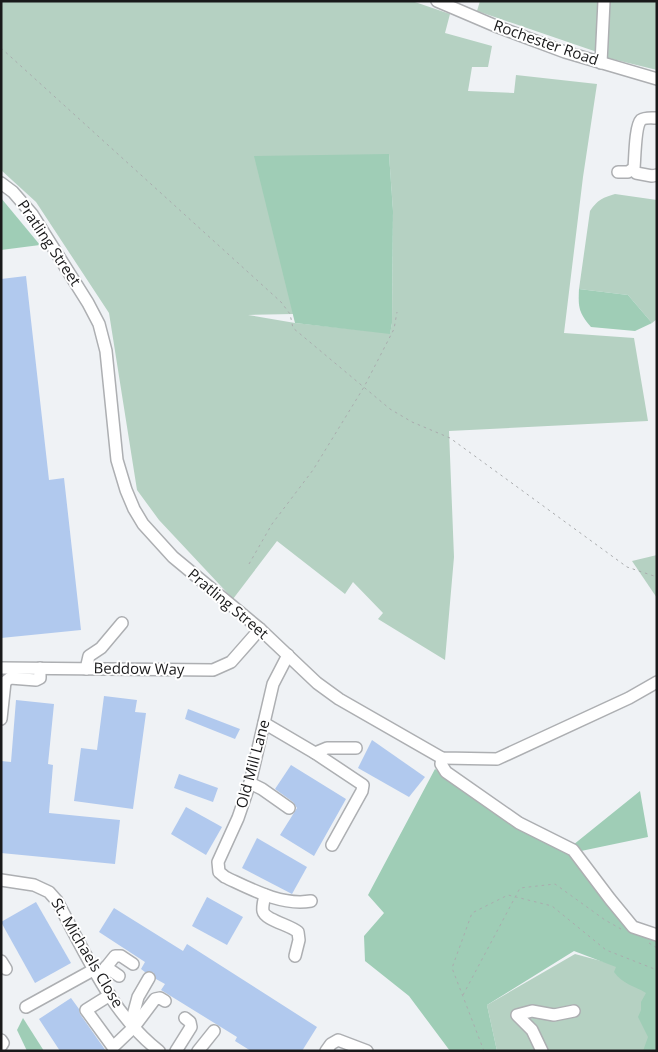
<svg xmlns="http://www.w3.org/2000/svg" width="658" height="1052" font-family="'Open Sans',sans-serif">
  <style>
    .green { fill: #b5d1c2; fill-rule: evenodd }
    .forest { fill: #9fcdb6 }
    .building { fill: #b1c9ee }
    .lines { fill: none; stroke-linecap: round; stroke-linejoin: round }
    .minor-casing { stroke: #adafb2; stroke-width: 14 }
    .path { stroke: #aaacae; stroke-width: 1; stroke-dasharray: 2.5 4; stroke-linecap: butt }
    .minor { stroke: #fff; stroke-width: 11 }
    .labels { text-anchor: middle; stroke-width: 4; stroke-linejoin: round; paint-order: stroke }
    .street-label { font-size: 15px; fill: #19191a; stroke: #fff }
  </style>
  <rect width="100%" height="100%" fill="#eff2f5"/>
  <g class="green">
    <path d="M1,1H412L450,14L445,33L492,46L488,67H472L468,91L514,93L516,75L597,84L583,177L564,333L634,338L648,421L449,431L454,557L445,660L378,619L383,613L353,582L345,594L277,541L233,599L159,520L137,490L109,313L36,202L1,170ZM389,154L393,211L392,323L390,333L295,323L248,315L293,314Z"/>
    <path d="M480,1H600L597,52L477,11Z"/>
    <path d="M609,1H657V70L608,58Z"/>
    <path d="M615,194L657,200V319L652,323L628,295L579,289L590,211C597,200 604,197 615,194Z"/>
    <path d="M657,555V598L632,561Z"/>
    <path d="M575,954L657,976V1051H497L487,1005Z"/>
  </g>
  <g class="forest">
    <path d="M389,154L393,211L392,323L390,334L295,323L254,156Z"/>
    <path d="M1,198L40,245L1,250Z"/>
    <path d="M579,289L628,295L652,323L635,331L591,327C579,313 578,308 579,289Z"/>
    <path d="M435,769L523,828L573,845L640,791L648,837L581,851L628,927L657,941V1051H643L648,1037L638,1017L641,1010V1002L646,993C635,986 622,984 614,972L616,967L574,951L487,1005L497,1051H450L409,996L365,961L364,936L384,913L368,895Z"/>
    <path d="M23,1018L44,1051H27L17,1030Z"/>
  </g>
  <g class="building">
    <path d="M26,276L49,480L64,478L81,630L1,638V279Z"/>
    <path d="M104,696L137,700L135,712L146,713L133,809L74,801L81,748L97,750Z"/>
    <path d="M16,700L54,704L48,764L53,765L49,813L120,820L115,864L1,853V761L11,762Z"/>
    <path d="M188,709L240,729L235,739L185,719Z"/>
    <path d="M372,740L425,777L409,797L358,768Z"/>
    <path d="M291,765L346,799L314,856L280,835L297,808L293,802L275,789Z"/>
    <path d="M179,774L218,788L213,802L174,788Z"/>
    <path d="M186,807L222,827L206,855L171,834Z"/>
    <path d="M257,838L307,867L292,894L242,868Z"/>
    <path d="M207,897L243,917L227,945L192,926Z"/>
    <path d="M36,902L71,963L35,983L1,922Z"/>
    <path d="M114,908L183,951L187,944L317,1027L302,1051H251L235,1041L237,1037L161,990L165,984L156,979L153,972H145L141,969L145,962L99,932Z"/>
    <path d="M71,998L79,1009L80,1014L106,1051H60L39,1019Z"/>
  </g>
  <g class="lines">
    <defs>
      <g id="minor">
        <path d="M437,1L498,27L565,52L657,79"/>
        <path d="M601,63L604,1"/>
        <path d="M618,172H628L634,168C635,158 635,126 641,120C645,117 652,118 657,118"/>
        <path d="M636,173L652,176L657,175"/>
        <path d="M1,183L13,192L32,214L88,303L99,324L106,351L117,460L126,490L134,509L143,524L173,557L260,629L317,683L339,699L442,758L497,759L629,698L657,682"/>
        <path d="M288,655L273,684L250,783L238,818L218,862L219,872L225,877C251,889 281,906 311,901"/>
        <path d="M1,668L213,670L231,662L260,629"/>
        <path d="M86,669L89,656L101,648L122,623"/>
        <path d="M1,719L5,682L10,678L36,680L40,678V668"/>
        <path d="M264,723L315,753L327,748H356"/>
        <path d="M315,753L363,785L362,791L332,845"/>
        <path d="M442,758L441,764L446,772L519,823L573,850L610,899L633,927L657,935"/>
        <path d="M250,783L262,789L289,808"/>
        <path d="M1,880L34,885L49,892L57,901C85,952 111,1014 159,1051"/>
        <path d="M265,895C264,900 262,907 263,911C265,920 290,925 298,932L299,940L295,956"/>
        <path d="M1,961L6,969"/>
        <path d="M106,967L119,976"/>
        <path d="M99,976L115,956H121L133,964"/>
        <path d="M110,995L86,1010L113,1047L134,1027L155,999L160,998L165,1001"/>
        <path d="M26,1007L95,969"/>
        <path d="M131,1023L138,997L149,978"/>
        <path d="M1,1040L3,1043L1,1046"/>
        <path d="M176,1051L191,1027L190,1022L185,1018"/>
        <path d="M198,1051L214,1031"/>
        <path d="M326,1051L331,1044L338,1040L367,1051"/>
        <path d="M542,1051L532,1030L517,1015L532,1011L554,1015L574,1011"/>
      </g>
    </defs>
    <use href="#minor" class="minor-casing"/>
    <g class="path">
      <path d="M1,48L281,302L290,314L293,328L390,409L412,422L450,438L627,567L657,577"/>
      <path d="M249,564L272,524L313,470L364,387L394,329L397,312"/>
      <path d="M649,943L657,948"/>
      <path d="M463,995L520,888L555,884L605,920L621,929"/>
      <path d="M484,1051L452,968L472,913L508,895L552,906L606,950L657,970"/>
    </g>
    <use href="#minor" class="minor"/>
  </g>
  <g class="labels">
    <g class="street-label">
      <text transform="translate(546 43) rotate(19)" y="5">Rochester Road</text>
      <text transform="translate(49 243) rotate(56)" y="5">Pratling Street</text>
      <text transform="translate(228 604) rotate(40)" y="5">Pratling Street</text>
      <text transform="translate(139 669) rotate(1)" y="5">Beddow Way</text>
      <text transform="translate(253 764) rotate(-75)" y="5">Old Mill Lane</text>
      <text transform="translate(87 953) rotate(59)" y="5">St. Michaels Close</text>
    </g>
  </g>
  <rect width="658" height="1052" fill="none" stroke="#19191a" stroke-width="5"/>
</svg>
